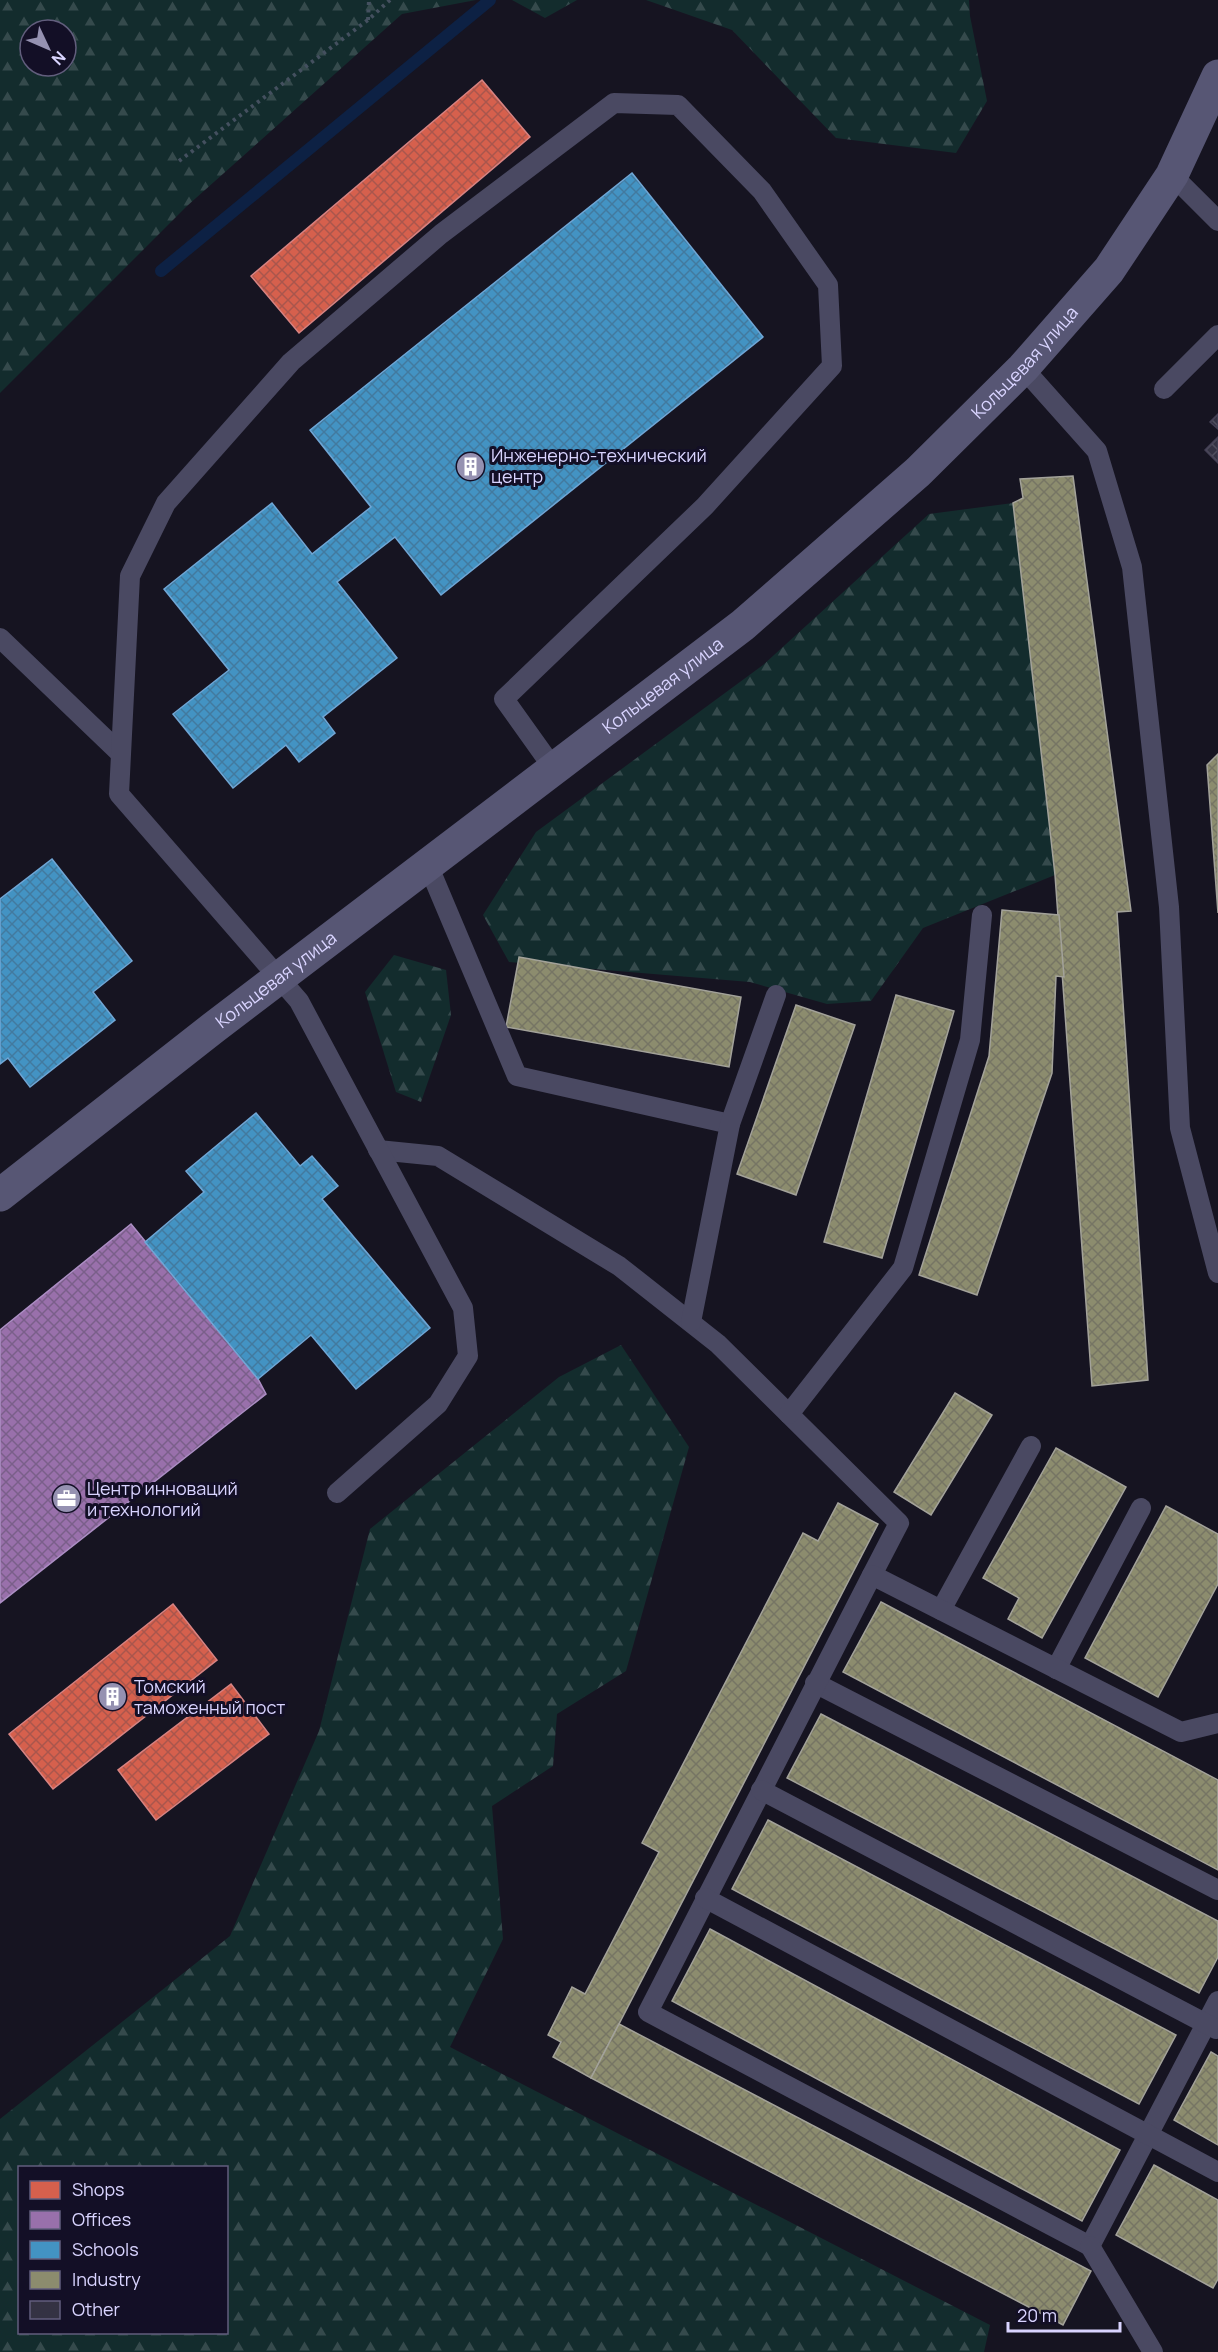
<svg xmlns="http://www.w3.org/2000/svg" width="1218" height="2352" font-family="Manrope,sans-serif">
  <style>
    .forest { fill: url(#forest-firs); fill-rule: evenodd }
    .shops { fill: url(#shops-cross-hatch); stroke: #d78382; stroke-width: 1.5 }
    .offices { fill: url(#offices-cross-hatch); stroke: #ac8ec4; stroke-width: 1.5 }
    .schools { fill: url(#schools-cross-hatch); stroke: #70a6d5; stroke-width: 1.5 }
    .industry { fill: url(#industry-cross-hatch); stroke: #a3a29a; stroke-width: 1.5 }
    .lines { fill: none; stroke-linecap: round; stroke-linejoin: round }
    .stream { stroke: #0d2144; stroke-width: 12 }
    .building { fill: url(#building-cross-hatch); stroke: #433f54; stroke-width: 1.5 }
    .path { stroke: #44505f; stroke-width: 4; stroke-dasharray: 3 4.5; stroke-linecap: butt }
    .lane { stroke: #4a4962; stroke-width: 20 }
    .secondary { stroke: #575674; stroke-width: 33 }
    .labels { text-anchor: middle; stroke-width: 6; stroke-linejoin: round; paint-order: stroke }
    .street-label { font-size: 18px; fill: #d9d4ff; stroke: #130f26 }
    .poi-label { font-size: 18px; fill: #d9d4ff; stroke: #130f26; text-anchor: start }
  </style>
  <defs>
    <pattern id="forest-firs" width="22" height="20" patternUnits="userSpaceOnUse" patternTransform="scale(1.5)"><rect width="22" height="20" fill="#132c2d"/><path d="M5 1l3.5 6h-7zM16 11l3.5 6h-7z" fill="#354a4c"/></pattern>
    <pattern id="shops-cross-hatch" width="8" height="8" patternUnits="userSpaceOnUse" patternTransform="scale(1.5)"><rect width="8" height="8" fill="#d6604d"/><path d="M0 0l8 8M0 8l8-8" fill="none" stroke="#a9564d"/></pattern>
    <pattern id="offices-cross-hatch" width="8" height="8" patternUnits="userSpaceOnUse" patternTransform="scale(1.5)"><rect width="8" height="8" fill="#9970ab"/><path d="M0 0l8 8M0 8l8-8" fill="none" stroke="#7a5f8a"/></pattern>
    <pattern id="schools-cross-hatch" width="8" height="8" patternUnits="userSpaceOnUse" patternTransform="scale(1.5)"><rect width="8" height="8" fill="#4393c3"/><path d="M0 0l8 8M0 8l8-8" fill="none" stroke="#427a9f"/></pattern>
    <pattern id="industry-cross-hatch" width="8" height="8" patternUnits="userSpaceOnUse" patternTransform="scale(1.5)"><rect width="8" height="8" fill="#8c8c6e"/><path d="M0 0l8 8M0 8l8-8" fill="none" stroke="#767564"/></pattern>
    <pattern id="building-cross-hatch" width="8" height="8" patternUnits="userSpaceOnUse" patternTransform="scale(1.5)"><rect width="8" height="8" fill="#343243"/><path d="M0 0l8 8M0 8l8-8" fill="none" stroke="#514f5f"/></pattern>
  </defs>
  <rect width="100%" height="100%" fill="#161421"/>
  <g class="forest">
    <path d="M0,0H476L402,14L187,206L0,393ZM30,30H66V66H30Z"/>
    <path d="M512,0H577L545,18Z"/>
    <path d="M646,0H969L970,16L987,101L956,153L836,138L732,30Z"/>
    <path d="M1013,503L1055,875L923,928L871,1001L827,1004L750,982L509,962L483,915L536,832L763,665L929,514Z"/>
    <path d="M394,955L446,970L451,1015L421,1102L396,1092L365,992Z"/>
    <path d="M621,1345L689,1447L626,1671L557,1714L553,1766L492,1806L503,1939L450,2047L990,2325L984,2352H0V2119L230,1936L319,1731L370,1529L559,1377ZM20,2168H226V2332H20Z"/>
  </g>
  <g class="shops">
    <path d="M482,80L530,137L299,333L251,276Z"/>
    <path d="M173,1604L217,1660L53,1789L9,1734Z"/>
    <path d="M231,1684L269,1734L156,1820L118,1770Z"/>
  </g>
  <path class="offices" d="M131,1224L258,1379L266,1394L0,1603V1330Z"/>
  <g class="schools">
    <path d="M632,173L763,337L441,595L395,537L337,582L397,658L323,717L335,733L299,762L286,745L233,788L173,714L229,670L164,589L272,503L312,554L371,507L310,430Z"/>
    <path d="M52,859L132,961L93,992L115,1020L30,1087L8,1058L0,1064V899Z"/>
    <path d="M256,1113L300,1166L312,1156L338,1186L322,1199L430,1328L356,1389L311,1335L258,1379L145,1242L204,1192L186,1171Z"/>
  </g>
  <g class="industry">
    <path d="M1073,476L1131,911L1117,912L1148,1380L1092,1386L1055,875L1013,503L1023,498L1020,479Z"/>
    <path d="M1218,754V913L1207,765Z"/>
    <path d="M1002,910L1059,915L1064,977L1056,976L1052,1073L977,1295L919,1275L989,1056Z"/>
    <path d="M519,957L741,997L729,1067L506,1027Z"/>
    <path d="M896,995L954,1011L882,1258L824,1242Z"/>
    <path d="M796,1005L855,1025L796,1195L737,1174Z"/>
    <path d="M955,1393L992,1415L931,1515L894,1492Z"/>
    <path d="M1056,1448L1126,1487L1042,1638L1008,1619L1019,1598L983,1578Z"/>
    <path d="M838,1503L878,1524L591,2078L553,2057L561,2042L548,2035L572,1987L585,1994L659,1852L642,1843L803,1533L818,1541Z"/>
    <path d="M1166,1506L1218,1534V1584L1158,1697L1085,1658Z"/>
    <path d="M881,1602L1218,1780V1870L843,1672Z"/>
    <path d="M821,1714L1218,1921V1957L1199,1993L787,1778Z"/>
    <path d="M768,1820L1176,2035L1139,2104L732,1889Z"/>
    <path d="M710,1929L1120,2150L1082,2221L672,2001Z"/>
    <path d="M619,2024L1091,2271L1063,2325L591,2078Z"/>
    <path d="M1211,2052L1218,2056V2145L1174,2120Z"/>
    <path d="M1154,2165L1218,2200V2279L1213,2288L1116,2235Z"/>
  </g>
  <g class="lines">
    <path class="stream" d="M161,271L490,0"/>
  </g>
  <g class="building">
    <path d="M1218,414V429L1210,422Z"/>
    <path d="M1218,437V463L1205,450Z"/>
  </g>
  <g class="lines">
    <g class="path">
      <path d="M368,20L369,0"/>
      <path d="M179,161L368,20L390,0"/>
    </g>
    <g class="lane">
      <path d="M1172,175L1218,221"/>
      <path d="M1023,368L1097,451L1132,567L1169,907L1180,1128L1218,1273"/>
      <path d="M1164,389L1218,335"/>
      <path d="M0,638L120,753"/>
      <path d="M428,865L517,1076L730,1124"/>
      <path d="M378,1150L438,1156L619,1266L718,1344L899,1523L872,1575"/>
      <path d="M691,1322L730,1124L776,995"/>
      <path d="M789,1414L903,1268L970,1040L982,915"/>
      <path d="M337,1493L438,1404L468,1356L463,1308L299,1001L119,794L130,576L166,503L291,362L441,234L614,103L678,105L762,191L828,285L832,366L705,506L504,699L554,769"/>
      <path d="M941,1610L1031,1446"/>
      <path d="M1056,1669L1141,1508"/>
      <path d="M815,1683L1218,1890"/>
      <path d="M1218,1723L1181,1732L872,1575L648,2012L1090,2246L1218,2001"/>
      <path d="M761,1790L1216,2029"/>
      <path d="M705,1898L1218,2172"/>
      <path d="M1090,2246L1153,2352"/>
    </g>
    <path class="secondary" id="s1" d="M0,1195L213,1028L743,625L918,472L1023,368L1109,270L1172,175L1218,76"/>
  </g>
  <defs>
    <symbol id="building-disc" viewBox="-11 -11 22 22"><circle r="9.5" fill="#9591b1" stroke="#130f26"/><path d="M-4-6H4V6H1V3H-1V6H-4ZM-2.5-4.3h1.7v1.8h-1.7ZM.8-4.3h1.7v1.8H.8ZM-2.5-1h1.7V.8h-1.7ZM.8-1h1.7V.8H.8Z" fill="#fff"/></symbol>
    <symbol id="office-disc" viewBox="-11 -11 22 22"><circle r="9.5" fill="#9591b1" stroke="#130f26"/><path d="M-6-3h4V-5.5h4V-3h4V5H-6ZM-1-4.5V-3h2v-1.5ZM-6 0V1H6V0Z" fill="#fff"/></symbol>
  </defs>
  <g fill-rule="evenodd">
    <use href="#building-disc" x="454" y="450" width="33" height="33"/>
    <use href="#office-disc" x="50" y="1482" width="33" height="33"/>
    <use href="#building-disc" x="96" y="1680" width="33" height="33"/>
  </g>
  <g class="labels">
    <g class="street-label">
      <text dy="6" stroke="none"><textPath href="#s1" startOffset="1322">Кольцевая улица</textPath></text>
      <text dy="6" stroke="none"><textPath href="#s1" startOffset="836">Кольцевая улица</textPath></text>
      <text dy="6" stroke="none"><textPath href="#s1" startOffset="350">Кольцевая улица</textPath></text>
    </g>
    <g class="poi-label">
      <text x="491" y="462">Инженерно-технический<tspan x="491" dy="21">центр</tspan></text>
      <text x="87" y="1495">Центр инноваций<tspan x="87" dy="21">и технологий</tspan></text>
      <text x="134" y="1693">Томский<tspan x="134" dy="21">таможенный пост</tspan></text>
    </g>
  </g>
  <rect x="18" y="2166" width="210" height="168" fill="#130f26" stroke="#625e7d" stroke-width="1.5"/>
  <rect x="30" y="2181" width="30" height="18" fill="#d6604d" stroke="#625e7d" stroke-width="1.5"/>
  <text x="72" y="2196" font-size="18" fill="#d9d4ff">Shops</text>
  <rect x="30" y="2211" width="30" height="18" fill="#9970ab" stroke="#625e7d" stroke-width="1.5"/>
  <text x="72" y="2226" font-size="18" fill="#d9d4ff">Offices</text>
  <rect x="30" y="2241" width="30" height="18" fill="#4393c3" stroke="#625e7d" stroke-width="1.5"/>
  <text x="72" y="2256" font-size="18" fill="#d9d4ff">Schools</text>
  <rect x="30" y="2271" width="30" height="18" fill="#8c8c6e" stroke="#625e7d" stroke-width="1.5"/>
  <text x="72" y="2286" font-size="18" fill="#d9d4ff">Industry</text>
  <rect x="30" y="2301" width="30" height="18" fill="#343243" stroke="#625e7d" stroke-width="1.5"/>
  <text x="72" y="2316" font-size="18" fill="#d9d4ff">Other</text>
  <g transform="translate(48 48) rotate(134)"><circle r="28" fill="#130f26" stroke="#625e7d" stroke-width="1.5"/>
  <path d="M0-4.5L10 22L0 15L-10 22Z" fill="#9591b1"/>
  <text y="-9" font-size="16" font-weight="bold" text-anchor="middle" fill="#d9d4ff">N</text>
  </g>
  <path d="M1008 2322v9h112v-9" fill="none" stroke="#d9d4ff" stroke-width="3"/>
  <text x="1017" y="2322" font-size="18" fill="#d9d4ff" stroke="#130f26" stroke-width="4.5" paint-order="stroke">20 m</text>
</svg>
